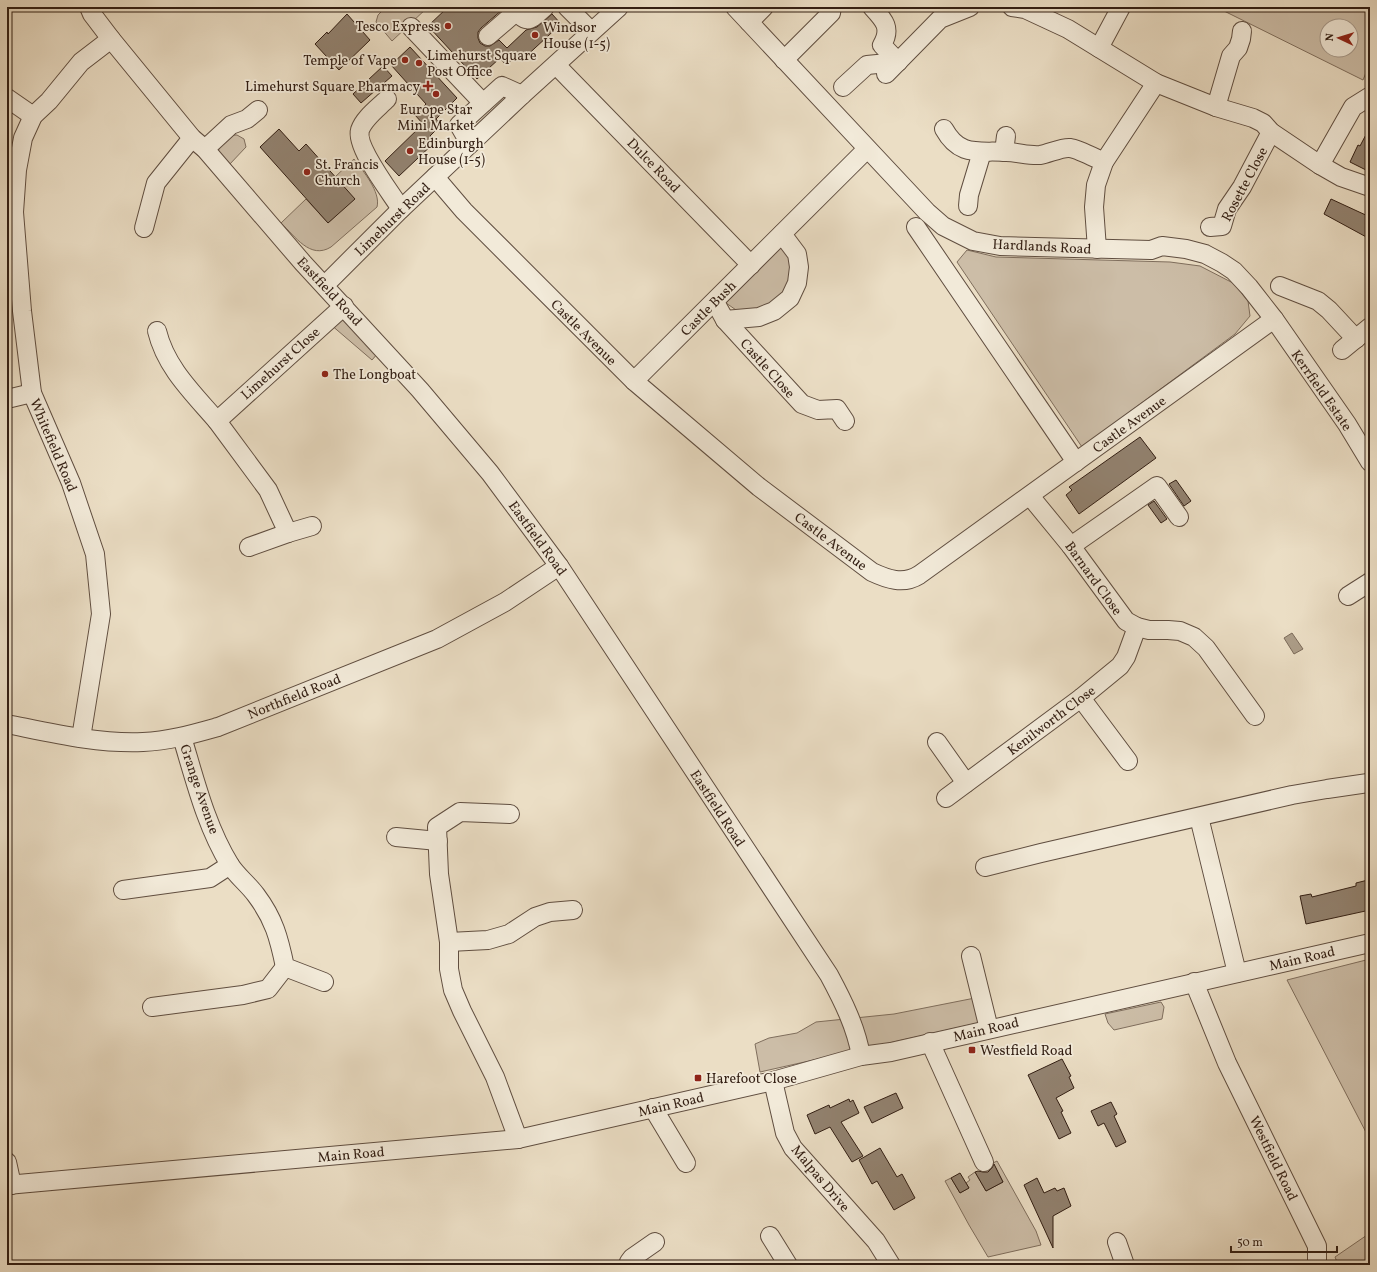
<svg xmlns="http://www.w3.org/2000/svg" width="1377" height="1272" font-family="Vollkorn,serif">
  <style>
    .green { fill: #ccbda7; stroke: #7f6e5d; fill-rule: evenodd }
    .water { fill: #ac9d88; stroke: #7b6a59 }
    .building { fill: #928270; stroke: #321e13 }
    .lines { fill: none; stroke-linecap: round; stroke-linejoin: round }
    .minor-casing { stroke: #604e40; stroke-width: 20 }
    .minor { stroke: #f2ead9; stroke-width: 18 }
    .poi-dot { fill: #8f2418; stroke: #f2ead9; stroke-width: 1.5 }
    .labels { text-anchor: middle; stroke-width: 3.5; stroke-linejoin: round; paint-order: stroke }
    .poi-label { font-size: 14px; fill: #321e13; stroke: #f2ead9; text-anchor: start }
    .street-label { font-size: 14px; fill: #321e13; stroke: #f2ead9 }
  </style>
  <rect width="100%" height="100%" fill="#ebdec5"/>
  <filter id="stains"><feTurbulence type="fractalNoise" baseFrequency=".005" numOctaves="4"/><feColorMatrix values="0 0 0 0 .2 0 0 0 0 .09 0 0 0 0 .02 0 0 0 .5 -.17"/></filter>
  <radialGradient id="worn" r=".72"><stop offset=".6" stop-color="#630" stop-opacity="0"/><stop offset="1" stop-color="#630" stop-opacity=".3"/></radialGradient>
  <g class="green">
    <path d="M386,7H428L392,41L376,22L378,15Z"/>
    <path d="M1216,7H1370V39L1368,44C1375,54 1367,70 1363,80ZM1327,26H1351V50H1327Z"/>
    <path d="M231,135H237L244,139L246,147L229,165L218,152L220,145Z"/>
    <path d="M354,159C363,171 381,192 377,207L331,247C310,260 295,236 281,223L306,199L328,223L354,199L335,177Z"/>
    <path d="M784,245L794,265L789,287L770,308L739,312L726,303Z"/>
    <path d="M967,250L996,257L1170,262L1200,266L1233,283L1248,301L1250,316L1235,334L1082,447L957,262Z"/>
    <path d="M343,319L378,353L372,360L330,324Z"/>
    <path d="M1370,959V1140L1287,980Z"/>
    <path d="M980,997L987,1021L760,1072L755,1044L769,1038L797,1033L816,1022L894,1014Z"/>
    <path d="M1161,1002L1164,1007L1162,1019L1114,1030L1108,1023L1105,1014Z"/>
    <path d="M997,1161L1036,1231L1041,1245L988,1257L969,1225L945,1181L951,1178L960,1193L969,1188L966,1183L970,1180L968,1177L975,1172L986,1191L1003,1182L993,1163Z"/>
    <path d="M1370,1233V1265H1333L1337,1262L1335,1257Z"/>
  </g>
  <path class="water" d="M1292,633L1303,649L1294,654L1284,638Z"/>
  <g class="building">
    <path d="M448,7H502V10L481,28L478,32V38L480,43L485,46H490L499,40L507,48L526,30L537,27L552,14L561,24L522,60L517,55L506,65L500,58L477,79L428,26Z"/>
    <path d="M347,14L370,40L339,70L315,44L327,32L328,34Z"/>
    <path d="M410,47L457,98L436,119L441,125L430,136L436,141L399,176L385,161L423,124L415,115L426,104L391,65Z"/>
    <path d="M383,66L392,76L361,103L353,94Z"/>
    <path d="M1370,127V172L1350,162L1358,145L1360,146Z"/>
    <path d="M279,129L299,151L306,144L355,199L328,223L260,147Z"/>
    <path d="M1331,199L1370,217V239L1324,214Z"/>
    <path d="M1140,437L1156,458L1079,514L1066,495L1072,490L1069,487Z"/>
    <path d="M1176,480L1191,501L1184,506L1169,484Z"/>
    <path d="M1154,501L1167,519L1161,523L1148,505Z"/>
    <path d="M1368,880L1370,888V910L1306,924L1300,896L1311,894L1312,897L1356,886V883Z"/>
    <path d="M1062,1059L1071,1076L1069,1077L1074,1088L1056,1098L1063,1111L1061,1112L1071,1133L1059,1139L1028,1075Z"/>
    <path d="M896,1093L903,1108L872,1123L864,1107Z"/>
    <path d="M849,1099L850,1102L853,1100L859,1113L841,1122L863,1156L852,1162L830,1127L815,1134L807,1115L829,1105L830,1108Z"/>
    <path d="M1111,1102L1117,1114L1114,1116L1126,1142L1116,1147L1104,1123L1098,1126L1091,1111Z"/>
    <path d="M880,1148L897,1177L902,1174L915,1198L894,1210L877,1181L872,1184L859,1160Z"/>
    <path d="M994,1164L1003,1182L986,1191L975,1172L978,1171L983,1172H988L992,1168Z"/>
    <path d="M960,1173L969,1188L960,1193L951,1178Z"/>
    <path d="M1037,1178L1044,1193L1055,1188L1057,1191L1064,1188L1071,1206L1053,1216V1248L1024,1185Z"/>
  </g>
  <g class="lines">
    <defs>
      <g id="minor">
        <path d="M89,7L92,14L111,39L192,138L205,149L303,263L420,390L490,473L559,566L829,975C843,1001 856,1027 861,1056"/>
        <path d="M512,7C528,25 528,22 545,7"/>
        <path d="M567,7L591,31"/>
        <path d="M735,7L927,212L943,226L973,241L1000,246L1151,250L1162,246L1186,249L1205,254L1222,263L1234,271L1249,287L1274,319L1347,424L1370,462"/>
        <path d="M872,7C884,20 892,28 882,45L898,62"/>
        <path d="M1012,7L1025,9L1068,29L1156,83L1216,107L1253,118L1263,123L1271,132L1320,165L1341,177L1370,187"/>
        <path d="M749,22L764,7"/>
        <path d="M411,27L483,103"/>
        <path d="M488,36L516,12"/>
        <path d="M1099,48L1121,7"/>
        <path d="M784,60L831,13L832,7"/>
        <path d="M556,65L751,265"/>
        <path d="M886,74L940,19L970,7"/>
        <path d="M843,87L867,65L898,62"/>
        <path d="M7,98L33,116"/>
        <path d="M387,99C378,108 364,118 360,130C355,147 391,193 401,209"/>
        <path d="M1216,107L1231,56L1238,48L1241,39L1242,31"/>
        <path d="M944,129C960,158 979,150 1006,152C1017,152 1029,156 1040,155C1048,154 1062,147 1070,148C1078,149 1095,158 1104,162"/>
        <path d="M470,144L459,125L502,86L522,95"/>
        <path d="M205,149L231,125L247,119L258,110"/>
        <path d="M1004,152L1006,136"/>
        <path d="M1320,165L1353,107L1369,97"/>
        <path d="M435,177L464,211L634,381L759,487L872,572C887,579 903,585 919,575L1274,319"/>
        <path d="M968,206L969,195L982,152"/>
        <path d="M916,227L1076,462"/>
        <path d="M1210,227L1222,226L1227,209L1242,187L1271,132"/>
        <path d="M144,228L156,183L192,138"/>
        <path d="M1097,249L1094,207L1096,185L1104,162L1156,83"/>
        <path d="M325,285L401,209L522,95L619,7"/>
        <path d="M1280,286L1318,301L1329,310L1356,339"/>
        <path d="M715,302L725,320L802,404L818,410L837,409L845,421"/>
        <path d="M725,320L759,317L774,311L790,298L797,283L799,267L797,254L782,234"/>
        <path d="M157,331C166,368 193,393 217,421"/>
        <path d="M1342,350L1370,327"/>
        <path d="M634,381L867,149"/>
        <path d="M7,399L32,393"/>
        <path d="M1030,496L1071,546L1126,621L1137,627L1149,630H1168L1180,631L1194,637L1206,648L1255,716"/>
        <path d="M288,533L312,526"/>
        <path d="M1071,546L1157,486L1179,517"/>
        <path d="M249,547L288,533L268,490L217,421L344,306"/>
        <path d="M1348,596L1370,582"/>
        <path d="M1081,698L1128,761"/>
        <path d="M7,724C52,733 97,744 143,742C169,741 193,734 218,727L437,639L505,602L559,566"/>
        <path d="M182,737C195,780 206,826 230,865C237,876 248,884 256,895C274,919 279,938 285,967L324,982"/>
        <path d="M81,738L101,614L95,554L71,483L32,393L22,311L14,212L17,170L23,138L33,116L49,101L81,62L111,39"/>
        <path d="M937,742L966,783"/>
        <path d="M946,798L1081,698L1120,666L1126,657L1137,627"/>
        <path d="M510,814L460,812L437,827L439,874L449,942V969L453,990L462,1011L495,1077L518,1139"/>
        <path d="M1199,817L1237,973"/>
        <path d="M396,837L438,841"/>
        <path d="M985,867L1041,853L1292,795L1327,789L1368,783"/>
        <path d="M123,890L210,878L230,865"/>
        <path d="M449,942L488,940L509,934L535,917L550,912L573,910"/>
        <path d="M971,956L989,1029"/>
        <path d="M1194,982L1227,1063L1317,1246V1265"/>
        <path d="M152,1007L243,995L268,989L285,967"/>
        <path d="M930,1042L984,1162"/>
        <path d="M773,1081L785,1133L793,1148L876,1241L891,1265"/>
        <path d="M653,1108L686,1163"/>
        <path d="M7,1162L12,1185"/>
        <path d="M7,1185L518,1139L773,1081L861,1056L891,1052L1370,943"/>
        <path d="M770,1236L788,1265"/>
        <path d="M1117,1242L1125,1265"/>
        <path d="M630,1265L629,1262L632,1258L655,1242"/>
      </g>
    </defs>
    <use href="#minor" class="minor-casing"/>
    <use href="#minor" class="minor"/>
  </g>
  <g class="poi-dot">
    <circle cx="448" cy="26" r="4"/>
    <circle cx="535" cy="35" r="4"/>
    <circle cx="405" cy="60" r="4"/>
    <circle cx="419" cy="63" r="4"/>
    <path d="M426 80h4v4h4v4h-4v4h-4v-4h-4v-4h4z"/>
    <circle cx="436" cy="94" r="4"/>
    <circle cx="410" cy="151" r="4"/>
    <circle cx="307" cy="172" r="4"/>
    <circle cx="325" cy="374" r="4"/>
    <rect x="968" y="1046" width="8" height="8" rx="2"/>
    <rect x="694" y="1074" width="8" height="8" rx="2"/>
  </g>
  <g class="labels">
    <g class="poi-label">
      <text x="440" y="31" text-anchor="end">Tesco Express</text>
      <text x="543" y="32">Windsor<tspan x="543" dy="16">House (1-5)</tspan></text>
      <text x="427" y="60">Limehurst Square<tspan x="427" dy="16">Post Office</tspan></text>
      <text x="397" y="65" text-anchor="end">Temple of Vape</text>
      <text x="420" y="91" text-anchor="end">Limehurst Square Pharmacy</text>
      <text x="436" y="114" text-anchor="middle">Europe Star<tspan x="436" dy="16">Mini Market</tspan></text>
      <text x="418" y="148">Edinburgh<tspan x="418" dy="16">House (1-5)</tspan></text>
      <text x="315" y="169">St. Francis<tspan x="315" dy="16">Church</tspan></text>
      <text x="333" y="379">The Longboat</text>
      <text x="980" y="1055">Westfield Road</text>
      <text x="706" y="1083">Harefoot Close</text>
    </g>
    <g class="street-label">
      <text transform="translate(654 165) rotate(46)" y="5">Dulce Road</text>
      <text transform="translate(1244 184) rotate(-62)" y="5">Rosette Close</text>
      <text transform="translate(392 219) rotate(-44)" y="5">Limehurst Road</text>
      <text transform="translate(1042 246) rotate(3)" y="5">Hardlands Road</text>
      <text transform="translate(330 291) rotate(47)" y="5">Eastfield Road</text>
      <text transform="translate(708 308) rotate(-45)" y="5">Castle Bush</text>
      <text transform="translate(584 332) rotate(45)" y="5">Castle Avenue</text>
      <text transform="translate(280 363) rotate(-42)" y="5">Limehurst Close</text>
      <text transform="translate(768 368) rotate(48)" y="5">Castle Close</text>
      <text transform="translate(1322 390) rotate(55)" y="5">Kerrfield Estate</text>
      <text transform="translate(1129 424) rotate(-36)" y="5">Castle Avenue</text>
      <text transform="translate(54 445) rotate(67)" y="5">Whitefield Road</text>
      <text transform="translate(538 538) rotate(54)" y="5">Eastfield Road</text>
      <text transform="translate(831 541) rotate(37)" y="5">Castle Avenue</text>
      <text transform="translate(1094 578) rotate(54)" y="5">Barnard Close</text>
      <text transform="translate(294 696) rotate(-22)" y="5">Northfield Road</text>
      <text transform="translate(1051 720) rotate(-37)" y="5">Kenilworth Close</text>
      <text transform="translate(200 789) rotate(71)" y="5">Grange Avenue</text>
      <text transform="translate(718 808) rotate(57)" y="5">Eastfield Road</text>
      <text transform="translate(1302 958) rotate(-13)" y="5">Main Road</text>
      <text transform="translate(986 1029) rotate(-13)" y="5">Main Road</text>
      <text transform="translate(671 1104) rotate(-13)" y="5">Main Road</text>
      <text transform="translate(351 1154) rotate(-5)" y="5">Main Road</text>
      <text transform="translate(1274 1158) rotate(64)" y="5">Westfield Road</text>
      <text transform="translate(821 1178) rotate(50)" y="5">Malpas Drive</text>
    </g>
  </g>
  <rect width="1377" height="1272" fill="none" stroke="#ebdec5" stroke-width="24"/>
  <rect x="8" y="8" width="1361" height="1256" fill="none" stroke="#321e13" stroke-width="2"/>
  <rect x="12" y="12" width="1353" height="1248" fill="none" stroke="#321e13"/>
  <g transform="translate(1339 38) rotate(274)"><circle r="19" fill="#f2ead9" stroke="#a5988a"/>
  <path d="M0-3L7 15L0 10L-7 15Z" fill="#8f2418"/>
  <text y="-6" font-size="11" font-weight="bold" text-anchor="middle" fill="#321e13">N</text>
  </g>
  <path d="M1231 1246v6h106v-6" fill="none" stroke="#321e13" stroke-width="2"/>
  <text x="1237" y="1246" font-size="12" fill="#321e13" stroke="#f2ead9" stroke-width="3" paint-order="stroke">50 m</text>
  <rect width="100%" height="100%" filter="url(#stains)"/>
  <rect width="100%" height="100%" fill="url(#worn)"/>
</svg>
